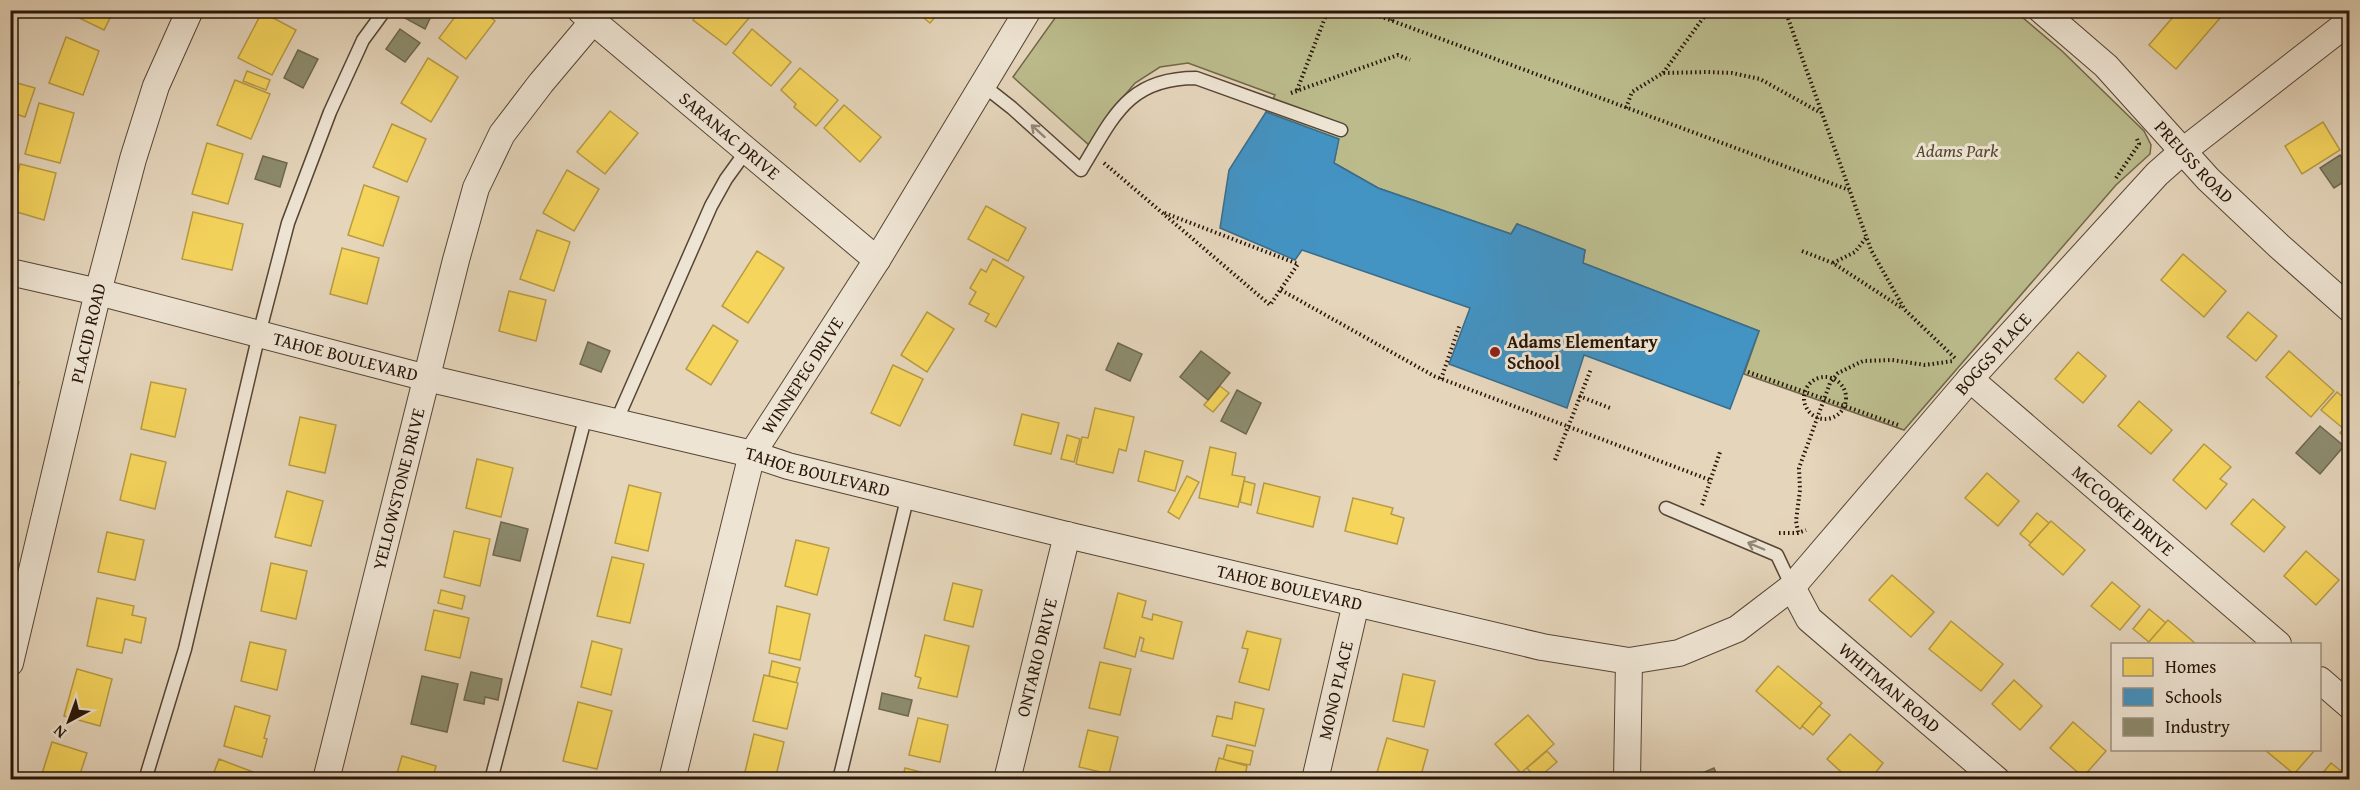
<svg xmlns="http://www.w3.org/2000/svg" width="2360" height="790" font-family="'Gentium Book Plus',serif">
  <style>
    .green { fill: #bbbb8c; stroke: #71684a; stroke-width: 1.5 }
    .homes { fill: #f6d55c; stroke: #b89b43; stroke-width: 1.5 }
    .schools { fill: #4393c3; stroke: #3b6d8b; stroke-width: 1.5 }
    .industry { fill: #8c8c6e; stroke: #6e684f; stroke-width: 1.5 }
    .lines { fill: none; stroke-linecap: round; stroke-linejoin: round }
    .lane-casing { stroke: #564535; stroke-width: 15 }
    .street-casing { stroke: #564535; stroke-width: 28 }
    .path { stroke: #271508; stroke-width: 4; stroke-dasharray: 1.5 3; stroke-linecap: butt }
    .lane { stroke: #eee4d3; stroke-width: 12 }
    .street { stroke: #eee4d3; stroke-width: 26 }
    .oneway { stroke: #948778 }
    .poi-dot { fill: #8f2418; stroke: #eee4d3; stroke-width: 2 }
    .labels { text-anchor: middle; stroke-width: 6; stroke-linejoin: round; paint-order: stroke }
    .street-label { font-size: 18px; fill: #271508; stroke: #eee4d3 }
    .park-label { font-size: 18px; font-style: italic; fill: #534730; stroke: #eee4d3 }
    .poi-label { font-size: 18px; font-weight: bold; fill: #271508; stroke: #eee4d3; text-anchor: start }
  </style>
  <rect width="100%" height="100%" fill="#e5d5bb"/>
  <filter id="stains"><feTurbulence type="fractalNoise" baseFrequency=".00333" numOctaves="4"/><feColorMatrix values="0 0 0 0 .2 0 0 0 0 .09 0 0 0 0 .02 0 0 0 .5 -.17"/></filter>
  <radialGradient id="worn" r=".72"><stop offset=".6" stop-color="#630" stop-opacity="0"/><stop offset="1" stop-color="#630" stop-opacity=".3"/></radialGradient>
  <path class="green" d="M1060,11H2015L2062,51L2144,131L2151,145L2150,154L2116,185L1904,430L1744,374L1759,331L1583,263L1585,250L1517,224L1511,234L1378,188L1334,163L1338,139L1266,112L1275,95L1188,63L1160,67L1135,83L1118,103L1089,145L1013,77Z"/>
  <g class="homes">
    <path d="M75,10H114L104,30L73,15Z"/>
    <path d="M460,10H481L495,21L466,59L439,38Z"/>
    <path d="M701,10H741L749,18L726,45L693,20Z"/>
    <path d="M914,10H941L930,23Z"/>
    <path d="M2179,10H2227L2176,69L2149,45Z"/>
    <path d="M262,12L296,30L272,75L238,58Z"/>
    <path d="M752,29L791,62L771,86L733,53Z"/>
    <path d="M66,37L99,51L83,95L49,83Z"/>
    <path d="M428,58L458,77L431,122L401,103Z"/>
    <path d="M800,68L838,100L816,126L794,107L796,104L781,90Z"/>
    <path d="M247,71L270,80L266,90L243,81Z"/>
    <path d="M235,80L270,94L251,139L217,125Z"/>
    <path d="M10,81L35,88L25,117L10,112Z"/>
    <path d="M39,103L74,113L60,163L25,154Z"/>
    <path d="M844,105L881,137L860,162L824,128Z"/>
    <path d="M610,111L638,133L605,174L577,152Z"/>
    <path d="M2323,122L2340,150L2302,174L2285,146Z"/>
    <path d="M392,124L426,139L407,182L373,167Z"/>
    <path d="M207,143L243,154L228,204L192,194Z"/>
    <path d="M20,164L56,173L44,220L10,210Z"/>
    <path d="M567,170L599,189L574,231L543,213Z"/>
    <path d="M364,185L399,197L383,246L348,235Z"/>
    <path d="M986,206L1026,228L1008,261L968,239Z"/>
    <path d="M193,212L243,224L232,270L182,259Z"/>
    <path d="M537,230L570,242L554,291L520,279Z"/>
    <path d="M342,248L379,258L367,304L330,294Z"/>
    <path d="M757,251L784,268L748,323L722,306Z"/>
    <path d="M2183,254L2226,291L2204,317L2161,280Z"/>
    <path d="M993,259L1024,277L996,327L985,321L989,314L969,304L976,292L970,288L981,269L986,272Z"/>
    <path d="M509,291L546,300L536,341L499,331Z"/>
    <path d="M927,312L954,329L927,372L901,355Z"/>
    <path d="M2248,312L2277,336L2256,361L2227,337Z"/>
    <path d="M713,325L738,341L711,385L686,369Z"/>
    <path d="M2289,351L2334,391L2311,417L2266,377Z"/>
    <path d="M2078,352L2106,376L2083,403L2055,379Z"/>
    <path d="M893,365L923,379L900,426L871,413Z"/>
    <path d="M10,380L19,382L11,411H10Z"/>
    <path d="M151,382L186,389L175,437L141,429Z"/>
    <path d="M1220,386L1229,393L1213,412L1204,405Z"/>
    <path d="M2337,392L2350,403V422L2344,429L2321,410Z"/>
    <path d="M2139,401L2172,430L2151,454L2118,426Z"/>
    <path d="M1095,408L1134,417L1126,451L1119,449L1113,473L1076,464L1082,437L1088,438Z"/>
    <path d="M1022,414L1059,423L1051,454L1014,445Z"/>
    <path d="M300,417L336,425L325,473L289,465Z"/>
    <path d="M2350,422V441L2340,433Z"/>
    <path d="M1067,435L1080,439L1074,462L1061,459Z"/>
    <path d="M2204,444L2231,467L2220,479L2227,484L2206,509L2173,480Z"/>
    <path d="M1210,447L1236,453L1232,475L1245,477L1238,507L1199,498Z"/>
    <path d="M1145,451L1183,461L1175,491L1138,481Z"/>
    <path d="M131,454L166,462L155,509L120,500Z"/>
    <path d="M477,459L513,468L501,517L466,508Z"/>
    <path d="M1987,473L2019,501L1998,526L1965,498Z"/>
    <path d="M1187,476L1199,482L1179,519L1168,512Z"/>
    <path d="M1244,481L1255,484L1251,505L1240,502Z"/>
    <path d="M1264,483L1320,497L1313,527L1257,513Z"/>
    <path d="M629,485L661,493L648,551L615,543Z"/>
    <path d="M287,491L323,501L311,546L275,537Z"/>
    <path d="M1353,498L1393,508L1391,514L1404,518L1397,544L1345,531Z"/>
    <path d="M2253,499L2285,527L2264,552L2231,524Z"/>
    <path d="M2037,513L2049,523L2031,543L2020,534Z"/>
    <path d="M2051,521L2085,550L2063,575L2029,545Z"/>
    <path d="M454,531L490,539L480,586L444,577Z"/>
    <path d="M107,532L144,540L135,580L98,572Z"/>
    <path d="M796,540L829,548L817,595L785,586Z"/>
    <path d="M2306,551L2339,580L2316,605L2284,576Z"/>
    <path d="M612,557L644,564L630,623L597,616Z"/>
    <path d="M271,563L307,571L296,619L261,611Z"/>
    <path d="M1892,575L1934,612L1911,637L1869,600Z"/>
    <path d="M2112,582L2140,606L2120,630L2091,606Z"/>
    <path d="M953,583L982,590L973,627L944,620Z"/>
    <path d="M441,590L465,596L462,609L438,603Z"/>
    <path d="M1118,593L1146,601L1142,617L1152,620L1153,614L1182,622L1173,659L1141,651L1144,639L1140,637L1135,657L1104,648Z"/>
    <path d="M97,598L134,606L132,615L146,618L141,643L125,639L122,653L87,646Z"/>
    <path d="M777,606L810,614L800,660L769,653Z"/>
    <path d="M2149,609L2166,623L2149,642L2133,629Z"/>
    <path d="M434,610L469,618L460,658L425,650Z"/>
    <path d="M2168,620L2196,644H2147Z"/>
    <path d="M1951,621L2003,664L1981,691L1929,649Z"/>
    <path d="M1247,631L1281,639L1269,690L1239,682L1248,649L1242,648Z"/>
    <path d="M925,635L969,646L957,697L918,688L921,678L915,676Z"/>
    <path d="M592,641L622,649L611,695L581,687Z"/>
    <path d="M250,642L286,650L277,690L241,681Z"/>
    <path d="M772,661L800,668L796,683L769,676Z"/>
    <path d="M1100,662L1131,669L1120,715L1089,708Z"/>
    <path d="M1778,666L1822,703L1800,729L1756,691Z"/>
    <path d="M77,669L112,679L100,726L64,716Z"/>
    <path d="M1403,674L1435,681L1424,727L1393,721Z"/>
    <path d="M764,675L798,683L787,729L753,721Z"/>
    <path d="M2014,680L2042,706L2020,730L1992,704Z"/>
    <path d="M578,702L612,711L597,769L563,761Z"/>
    <path d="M1235,702L1264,709L1255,746L1212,736L1217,716L1232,719Z"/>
    <path d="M235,706L270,716L264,738L267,739L262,757L224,746Z"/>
    <path d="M1819,706L1830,715L1813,735L1802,726Z"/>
    <path d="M1528,715L1554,744L1521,773L1495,744Z"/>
    <path d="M918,718L948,725L940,762L909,755Z"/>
    <path d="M2073,722L2106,751L2083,777L2050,748Z"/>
    <path d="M1088,730L1118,737L1109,774L1079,767Z"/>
    <path d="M754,734L784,742L775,780H743Z"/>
    <path d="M1850,734L1883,763L1870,780H1850L1827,759Z"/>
    <path d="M1387,738L1428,750L1420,779L1410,776L1409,780H1389L1376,776Z"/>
    <path d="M52,742L87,753L78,780H40Z"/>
    <path d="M1227,745L1253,751L1250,765L1223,760Z"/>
    <path d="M2265,750H2315L2294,774Z"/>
    <path d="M1547,751L1557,762L1537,779L1527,768Z"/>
    <path d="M402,756L436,766L432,780H395Z"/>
    <path d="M1219,758L1247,766L1244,780H1213Z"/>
    <path d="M219,759L253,772L250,780H211Z"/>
    <path d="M2331,763L2350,778V780H2317Z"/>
    <path d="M905,768L936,776L935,780H902Z"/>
  </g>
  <path class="schools" d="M1266,112L1339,139L1334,163L1378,188L1511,234L1517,224L1585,250L1583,263L1759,331L1730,409L1584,355L1567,408L1449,364L1470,308L1302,250L1295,260L1220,228L1229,170Z"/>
  <g class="industry">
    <path d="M406,10H434L425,29L403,17Z"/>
    <path d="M400,29L420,43L405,62L386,49Z"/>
    <path d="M298,50L318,59L303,88L284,78Z"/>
    <path d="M2340,155L2350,169V178L2334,188L2320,168Z"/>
    <path d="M263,156L287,163L280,187L255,179Z"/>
    <path d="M588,342L610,351L601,372L580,364Z"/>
    <path d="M1118,343L1142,354L1130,381L1106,370Z"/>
    <path d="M1201,351L1230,373L1208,400L1180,377Z"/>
    <path d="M1237,390L1261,403L1246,434L1221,421Z"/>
    <path d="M2320,426L2344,446L2320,474L2296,453Z"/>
    <path d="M501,522L528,529L520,561L493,555Z"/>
    <path d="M471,672L502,679L498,700L485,697L484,704L464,700Z"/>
    <path d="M422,676L458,684L447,732L411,724Z"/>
    <path d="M882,693L912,700L908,716L879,709Z"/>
    <path d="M1714,768L1719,780H1686Z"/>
  </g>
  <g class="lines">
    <defs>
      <g id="lane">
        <path d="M984,86L1012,108L1081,170C1113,118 1127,78 1196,78L1341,130"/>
        <path d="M616,422L711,206L726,179L747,150"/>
        <path d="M1666,508L1777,555L1792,587"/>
        <path d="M145,780L185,649L259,334L288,223L330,112L363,40L385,10"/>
        <path d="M491,780L586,415"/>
        <path d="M839,780L908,495"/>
      </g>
      <g id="street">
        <path id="s1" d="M2041,10L2106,66L2208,179L2279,246L2350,309"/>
        <path id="s2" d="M581,11L877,260"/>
        <path id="s3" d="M10,272L98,292L427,378L752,454L788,466L1067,535L1542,647L1629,661L1679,653L1737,629L1792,587L1970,379L2157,174L2183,151L2350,21"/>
        <path id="s4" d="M1970,379L2278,644"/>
        <path id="s5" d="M1792,587L1809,619L1997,780"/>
        <path id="s6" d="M10,663L98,292L133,159L156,86L190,10"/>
        <path d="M2320,680L2350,706"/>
        <path id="s7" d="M326,780L456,260L476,188L502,134L541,83L594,20"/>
        <path id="s8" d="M672,780L752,454L877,260L1028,10"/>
        <path id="s9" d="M1007,780L1067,535"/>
        <path id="s10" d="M1315,780L1356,603"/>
        <path d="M1627,780L1629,661"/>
      </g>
    </defs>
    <use href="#lane" class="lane-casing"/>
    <use href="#street" class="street-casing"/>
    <g class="path">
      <path d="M1363,10L1849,190"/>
      <path d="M1785,10L1871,250L1905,310L1956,359"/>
      <path d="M2010,10L2017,17"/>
      <path d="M1392,21L1396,10"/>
      <path d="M1663,73L1709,10"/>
      <path d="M1297,90L1328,10"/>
      <path d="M1291,93L1398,55L1410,60"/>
      <path d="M1626,108L1632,92L1663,73L1708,72L1732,73L1760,79L1821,113"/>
      <path d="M1104,163L1270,305L1298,264L1162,212"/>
      <path d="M2116,178L2139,144L2137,139"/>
      <path d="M1802,251L1833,263L1902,308"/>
      <path d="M1833,263L1855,252L1866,238"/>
      <path d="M1281,290L1434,376L1710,480"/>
      <path d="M1748,372L1898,425"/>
      <circle cx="1825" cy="398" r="21"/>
      <path d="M1441,379L1460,324"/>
      <path d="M1579,396L1610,408"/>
      <path d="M1555,460L1591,369"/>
      <path d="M1702,505L1720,452"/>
      <path d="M1798,532L1796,521L1800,490L1799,468L1830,383L1838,373L1863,361L1892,360L1925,365L1953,361"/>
      <path d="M1779,533H1798L1806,530"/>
    </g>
    <use href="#lane" class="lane"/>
    <use href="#street" class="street"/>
  </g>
  <defs><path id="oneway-shaft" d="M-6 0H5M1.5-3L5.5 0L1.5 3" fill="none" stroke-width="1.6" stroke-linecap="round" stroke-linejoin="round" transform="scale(1.5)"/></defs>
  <g class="oneway">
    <use href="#oneway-shaft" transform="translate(1038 131) rotate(-138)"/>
    <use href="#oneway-shaft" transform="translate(1756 546) rotate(-157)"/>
  </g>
  <circle class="poi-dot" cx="1495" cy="352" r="6"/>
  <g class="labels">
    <g class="street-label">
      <text dy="6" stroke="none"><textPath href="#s2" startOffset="194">SARANAC DRIVE</textPath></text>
      <text dy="6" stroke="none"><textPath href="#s1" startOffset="216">PREUSS ROAD</textPath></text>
      <text dy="6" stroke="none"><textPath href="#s6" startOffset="339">PLACID ROAD</textPath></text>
      <text dy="6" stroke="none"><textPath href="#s3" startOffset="2156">BOGGS PLACE</textPath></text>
      <text dy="6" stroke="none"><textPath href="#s3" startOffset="346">TAHOE BOULEVARD</textPath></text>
      <text dy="6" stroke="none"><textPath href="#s8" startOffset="429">WINNEPEG DRIVE</textPath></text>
      <text dy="6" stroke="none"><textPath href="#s3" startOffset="832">TAHOE BOULEVARD</textPath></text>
      <text dy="6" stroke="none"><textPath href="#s7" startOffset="300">YELLOWSTONE DRIVE</textPath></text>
      <text dy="6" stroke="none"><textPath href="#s4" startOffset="202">MCCOOKE DRIVE</textPath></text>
      <text dy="6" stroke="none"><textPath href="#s3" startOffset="1318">TAHOE BOULEVARD</textPath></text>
      <text dy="6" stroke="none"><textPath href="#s9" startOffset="126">ONTARIO DRIVE</textPath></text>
      <text dy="6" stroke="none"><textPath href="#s5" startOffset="142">WHITMAN ROAD</textPath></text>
      <text dy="6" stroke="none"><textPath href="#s10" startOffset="92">MONO PLACE</textPath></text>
    </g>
    <g class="park-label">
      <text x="1957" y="157">Adams Park</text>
    </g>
    <g class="poi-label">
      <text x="1507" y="348">Adams Elementary<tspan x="1507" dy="21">School</tspan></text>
    </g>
  </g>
  <rect width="2360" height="790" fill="none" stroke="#e5d5bb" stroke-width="36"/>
  <rect x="12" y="12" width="2336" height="766" fill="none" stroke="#271508" stroke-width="3"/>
  <rect x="18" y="18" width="2324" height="754" fill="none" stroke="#271508" stroke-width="1.5"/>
  <rect x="2111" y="643" width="210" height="108" fill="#eee4d3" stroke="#9e9182" stroke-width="1.5"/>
  <rect x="2123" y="658" width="30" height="18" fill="#f6d55c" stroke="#9e9182" stroke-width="1.5"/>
  <text x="2165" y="673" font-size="18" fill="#271508">Homes</text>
  <rect x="2123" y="688" width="30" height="18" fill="#4393c3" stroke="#9e9182" stroke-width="1.5"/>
  <text x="2165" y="703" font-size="18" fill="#271508">Schools</text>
  <rect x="2123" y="718" width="30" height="18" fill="#8c8c6e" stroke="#9e9182" stroke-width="1.5"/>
  <text x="2165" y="733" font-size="18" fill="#271508">Industry</text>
  <g transform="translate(69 721) rotate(221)" stroke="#eee4d3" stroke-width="4.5" paint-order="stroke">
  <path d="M0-4.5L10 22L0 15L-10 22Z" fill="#271508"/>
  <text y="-9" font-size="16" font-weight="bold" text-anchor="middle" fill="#271508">N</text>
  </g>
  <rect width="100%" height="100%" filter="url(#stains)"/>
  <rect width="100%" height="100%" fill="url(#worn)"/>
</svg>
